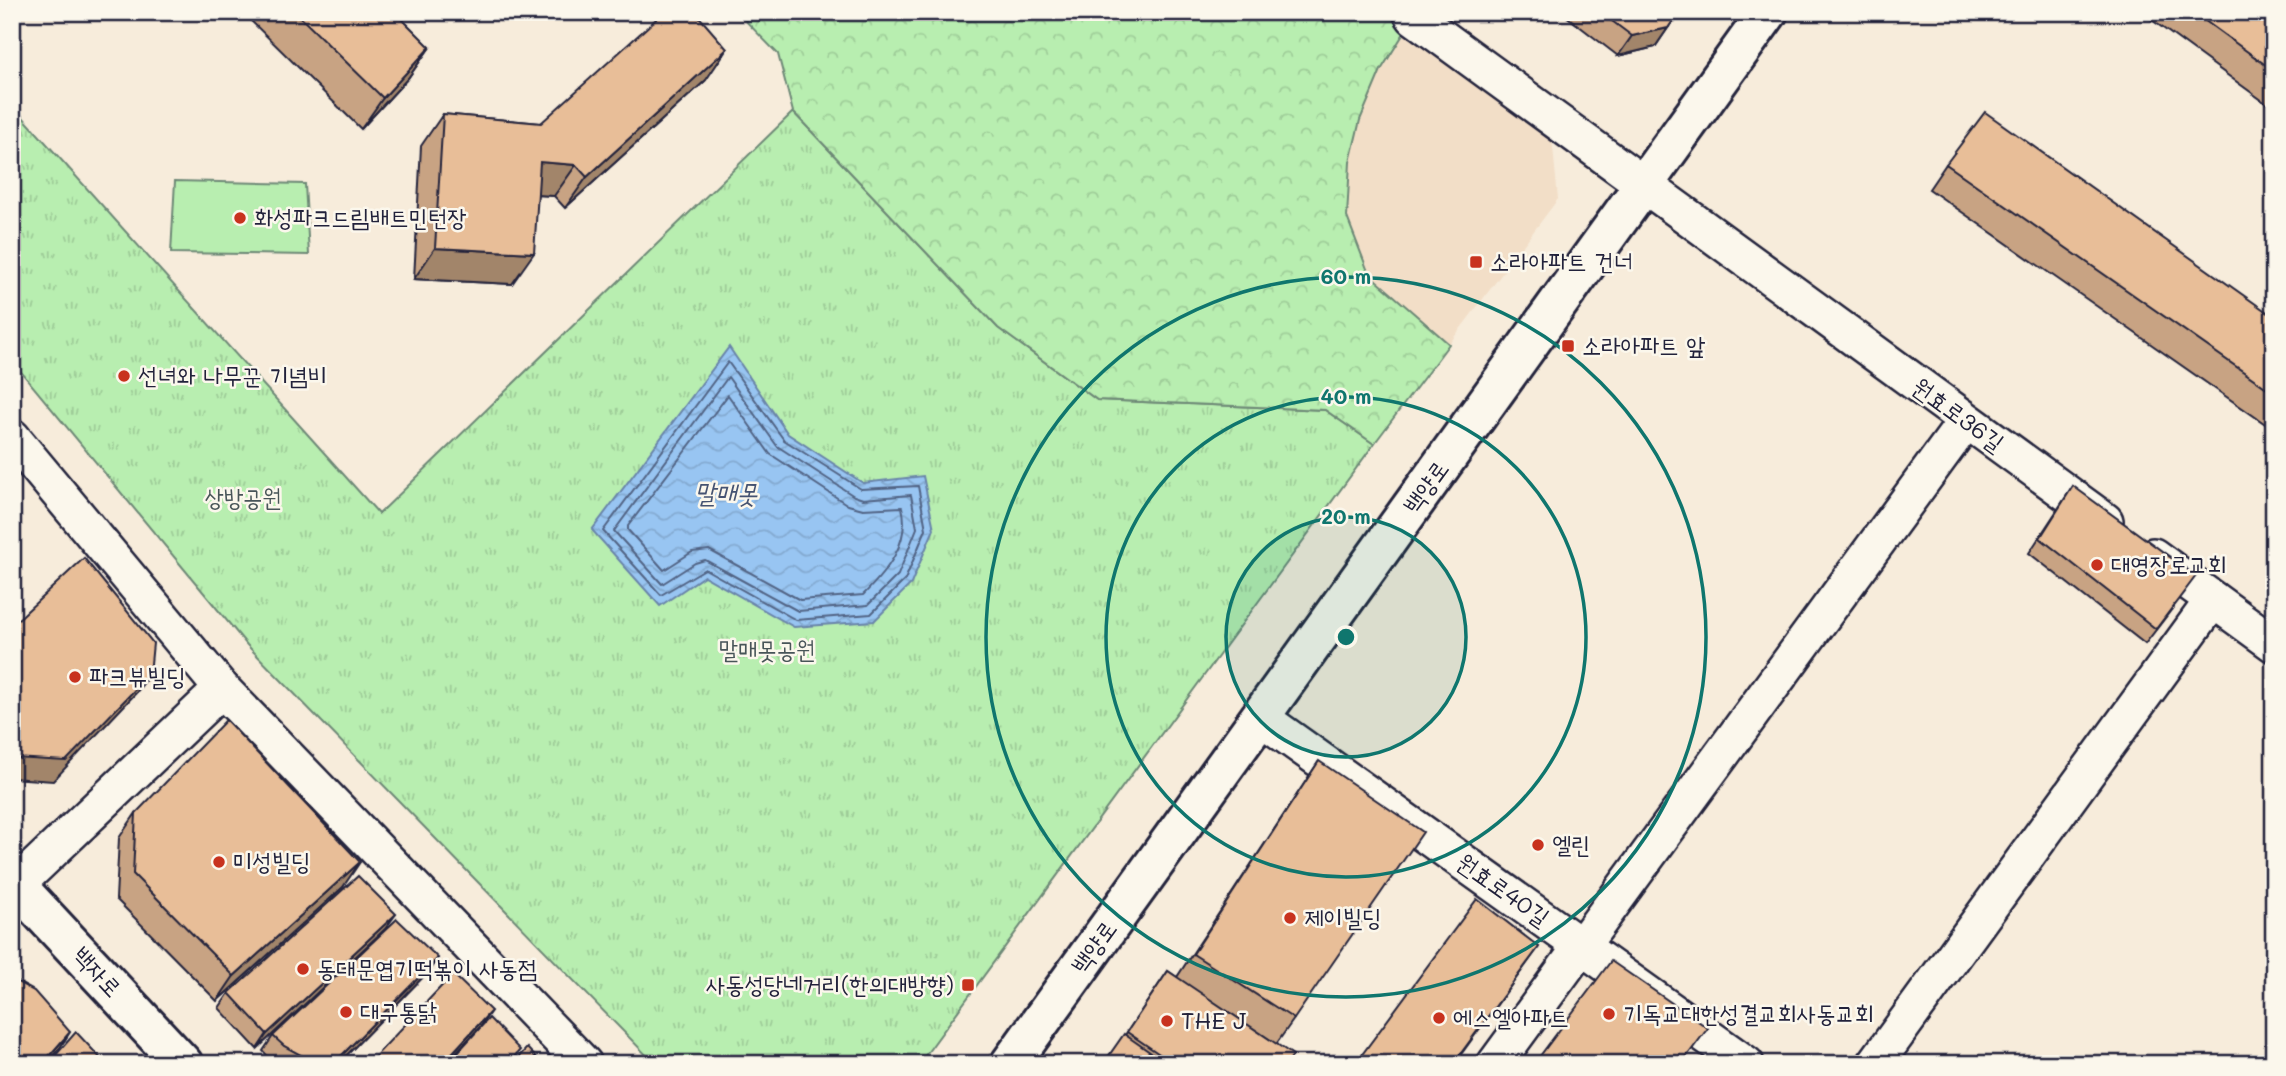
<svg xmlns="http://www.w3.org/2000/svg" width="2286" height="1076" font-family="Mali,'Poor Story',sans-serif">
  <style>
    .built { fill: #f2dec7 }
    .grass { fill: url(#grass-tufts); stroke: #6d8876; stroke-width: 2 }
    .forest { fill: url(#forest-crowns); stroke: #6d8876; stroke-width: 2 }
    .pitch { fill: #b8eeb0; stroke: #6d8876; stroke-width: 2 }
    .water { fill: url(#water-waves); stroke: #6984a9; stroke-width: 2 }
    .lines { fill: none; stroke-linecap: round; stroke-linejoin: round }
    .shore { stroke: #516384; stroke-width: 2 }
    .street-casing { stroke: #22223b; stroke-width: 40 }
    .secondary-casing { stroke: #22223b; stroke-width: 44 }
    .street { stroke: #fbf7ec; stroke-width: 35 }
    .secondary { stroke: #fbf7ec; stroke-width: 38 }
    .wall { fill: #c8a383; stroke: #22223b; stroke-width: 2 }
    .shaded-wall { fill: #a2856a; stroke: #22223b; stroke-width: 2 }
    .building { fill: #e8be98; stroke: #22223b; stroke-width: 2 }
    .ring { fill: none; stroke: #0f766e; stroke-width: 3.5 }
    .poi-dot { fill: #c8321e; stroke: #fbf7ec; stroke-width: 2.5 }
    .labels { text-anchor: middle; stroke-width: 5; stroke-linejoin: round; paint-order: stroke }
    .poi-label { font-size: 24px; fill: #22223b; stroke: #fbf7ec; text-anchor: start }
    .street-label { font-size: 24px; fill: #22223b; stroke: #fbf7ec }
    .park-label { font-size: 24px; fill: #485558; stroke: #fbf7ec }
    .water-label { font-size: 26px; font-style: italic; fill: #455372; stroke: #fbf7ec }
    .centre { fill: #0f766e; stroke: #fbf7ec; stroke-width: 3.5 }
    .ring-label { font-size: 21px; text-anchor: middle; font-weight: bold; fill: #0f766e; stroke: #fbf7ec; stroke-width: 5; stroke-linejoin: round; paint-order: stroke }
  </style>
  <defs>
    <pattern id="grass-tufts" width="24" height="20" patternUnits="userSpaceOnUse" patternTransform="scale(1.75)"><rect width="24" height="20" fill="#b8eeb0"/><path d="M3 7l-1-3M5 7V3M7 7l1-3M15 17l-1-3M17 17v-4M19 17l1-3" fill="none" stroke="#9ecc98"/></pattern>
    <pattern id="forest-crowns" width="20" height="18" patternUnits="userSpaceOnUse" patternTransform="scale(1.75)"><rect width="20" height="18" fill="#b8eeb0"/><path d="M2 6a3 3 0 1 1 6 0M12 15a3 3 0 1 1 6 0" fill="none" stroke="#9ecc98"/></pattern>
    <pattern id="water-waves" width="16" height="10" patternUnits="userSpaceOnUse" patternTransform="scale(1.75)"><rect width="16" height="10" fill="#98c5f2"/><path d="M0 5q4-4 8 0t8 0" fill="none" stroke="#83a9d0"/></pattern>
  </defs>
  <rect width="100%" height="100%" fill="#f7ecdb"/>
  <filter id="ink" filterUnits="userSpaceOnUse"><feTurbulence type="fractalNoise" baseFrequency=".0143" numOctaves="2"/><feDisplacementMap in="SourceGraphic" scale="14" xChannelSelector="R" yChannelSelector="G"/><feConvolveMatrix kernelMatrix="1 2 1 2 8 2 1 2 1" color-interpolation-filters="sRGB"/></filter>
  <g filter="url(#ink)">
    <path class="built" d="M1414,17L1550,117L1558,199L1449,344L1369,274L1347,217L1350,162L1360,120L1381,70Z"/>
    <path class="grass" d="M12,105L379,514L793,112L998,328L1097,400L1325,410L1374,444L919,1064H655L247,645L12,361Z"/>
    <path class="forest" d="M737,12H1411L1414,17L1381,70L1360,120L1350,162L1347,217L1369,274L1449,344L1374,444L1325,410L1097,400L998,328L793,112L778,54Z"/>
    <path class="pitch" d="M175,181L305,184L309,255L171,253Z"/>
    <path class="water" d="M729,347L788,434L863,483L923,476L934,529L911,584L874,621L794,627L704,576L660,606L592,530Z"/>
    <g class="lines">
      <g class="shore">
        <path d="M728,362L784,440L861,489L918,486L926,529L905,580L871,614L796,620L705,569L661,595L603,531Z"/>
        <path d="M728,377L777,446L854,496L863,499L911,495L917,528L898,575L868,605L798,611L705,560L695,563L662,584L614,531Z"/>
        <path d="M728,395L770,454L848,505L863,509L902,507C911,542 887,571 863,595L800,600L709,550L692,552L664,570L628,530V526Z"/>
      </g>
      <defs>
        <g id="street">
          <path d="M1411,12L1414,17L2105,521"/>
          <path d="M12,437L222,689L584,1064"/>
          <path d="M2153,556L2274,644"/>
          <path d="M1260,717L1746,1064"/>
          <path d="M12,889L222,689"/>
          <path d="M1495,1064L1966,421"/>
          <path d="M1875,1064L2213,600"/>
        </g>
        <g id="secondary">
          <path d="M12,881L183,1064"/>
          <path d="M1010,1064L1768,12"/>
        </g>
      </defs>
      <use href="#street" class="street-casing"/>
      <use href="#secondary" class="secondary-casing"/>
      <use href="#street" class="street"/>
      <use href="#secondary" class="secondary"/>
    </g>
    <g class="wall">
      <path d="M242,12H395L430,47L408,78L361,129Z"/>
      <path d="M1561,12H1679L1655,47L1618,56Z"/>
      <path d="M2141,12H2274V109Z"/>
      <path d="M706,80L565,208L554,196L538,195L512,284L414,279L421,146L443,114L541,123Z"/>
      <path d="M1946,164L2274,317V430L1929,189Z"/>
      <path d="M2073,486L2185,592L2145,644L2029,553Z"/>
      <path d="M1319,761L1294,1019L1277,1043L1287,1064H1103L1125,1035L1168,971L1177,977Z"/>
      <path d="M136,813L343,887L217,1001L116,899L119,838Z"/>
      <path d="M396,914L257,1049L219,1008L229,993Z"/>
      <path d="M438,958L427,973L338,1064H277L273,1062L263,1051L273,1036Z"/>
    </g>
    <g class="shaded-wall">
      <path d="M1668,28L1655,47L1618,56L1632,36Z"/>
      <path d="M430,47L408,78L361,129L383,98Z"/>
      <path d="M727,49L706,80L565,208L587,177Z"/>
      <path d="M540,162L576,165L554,196L519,194Z"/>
      <path d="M435,248L534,253L512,284L414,279Z"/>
      <path d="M150,674L136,693L53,781L12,778V762L15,758Z"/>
      <path d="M360,862L343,887L217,1001L234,976Z"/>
      <path d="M396,914L385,929L257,1049L267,1034Z"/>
      <path d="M1539,947L1454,1064H1453Z"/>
      <path d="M438,958L427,973L338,1064H333Z"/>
      <path d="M491,1011L480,1027L445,1064H442Z"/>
      <path d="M70,1032L60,1048L45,1064H42Z"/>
    </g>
    <g class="building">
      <path d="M295,12H395L430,47L383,98Z"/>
      <path d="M664,12H695L727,49L587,177L576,165L540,162L534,253L435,248L443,114L541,123Z"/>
      <path d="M1600,12H1679L1668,28L1632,36Z"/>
      <path d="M2193,12H2274V71Z"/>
      <path d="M1985,112L2274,317V393L1946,164Z"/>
      <path d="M2073,486L2196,576L2156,629L2040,538Z"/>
      <path d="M84,558L153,643L150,674L66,761L15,758L12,755V625Z"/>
      <path d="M226,720L360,862L234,976L133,874L136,813Z"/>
      <path d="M1319,761L1423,832L1294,1019L1193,954Z"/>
      <path d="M358,876L396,914L267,1034L229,993Z"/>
      <path d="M1477,899L1539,947L1453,1064H1355Z"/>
      <path d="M397,919L438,958L333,1064H317L284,1046L273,1036Z"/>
      <path d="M1611,961L1708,1028L1681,1064H1534Z"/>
      <path d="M1168,971L1293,1055L1287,1064H1174L1127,1032Z"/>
      <path d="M453,974L491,1011L442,1064H368Z"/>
      <path d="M12,979L34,991L70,1032L42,1064H12Z"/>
      <path d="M489,1018L520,1050L508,1064H447Z"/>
      <path d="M76,1032L106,1064H48Z"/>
      <path d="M1124,1034L1167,1064H1103Z"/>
      <path d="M527,1048L542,1064H512Z"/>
    </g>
  </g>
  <circle cx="1346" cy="637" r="120" fill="#0f766e" fill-opacity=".12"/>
  <g class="ring">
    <circle cx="1346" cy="637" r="120"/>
    <circle cx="1346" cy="637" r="240"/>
    <circle cx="1346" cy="637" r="360"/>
  </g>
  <g class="poi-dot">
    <circle cx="240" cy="218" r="7"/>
    <rect x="1469" y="255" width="14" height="14" rx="3.5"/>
    <rect x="1561" y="339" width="14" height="14" rx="3.5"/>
    <circle cx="124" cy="376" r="7"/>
    <circle cx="2097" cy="565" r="7"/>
    <circle cx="75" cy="677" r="7"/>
    <circle cx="1538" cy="845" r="7"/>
    <circle cx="219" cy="862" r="7"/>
    <circle cx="1290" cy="918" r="7"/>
    <circle cx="303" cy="969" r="7"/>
    <rect x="961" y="978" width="14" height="14" rx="3.5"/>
    <circle cx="346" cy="1012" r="7"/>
    <circle cx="1609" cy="1014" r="7"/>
    <circle cx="1439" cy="1018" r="7"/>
    <circle cx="1167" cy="1021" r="7"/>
  </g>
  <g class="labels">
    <g class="poi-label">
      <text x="254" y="226">화성파크드림배트민턴장</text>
      <text x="1490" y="270">소라아파트 건너</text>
      <text x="1582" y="354">소라아파트 앞</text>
      <text x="138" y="384">선녀와 나무꾼 기념비</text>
      <text x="2111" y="573">대영장로교회</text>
      <text x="89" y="685">파크뷰빌딩</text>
      <text x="1552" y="853">엘린</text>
      <text x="233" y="870">미성빌딩</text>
      <text x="1304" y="926">제이빌딩</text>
      <text x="317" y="977">동대문엽기떡볶이 사동점</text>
      <text x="954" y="993" text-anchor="end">사동성당네거리(한의대방향)</text>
      <text x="360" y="1020">대구통닭</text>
      <text x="1623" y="1022">기독교대한성결교회사동교회</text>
      <text x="1453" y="1026">에스엘아파트</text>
      <text x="1181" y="1029">THE J</text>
    </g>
    <g class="street-label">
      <text transform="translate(1958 415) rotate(36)" y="8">원효로36길</text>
      <text transform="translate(1426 487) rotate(-54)" y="8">백양로</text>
      <text transform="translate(1503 890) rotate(35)" y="8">원효로40길</text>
      <text transform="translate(1094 947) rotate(-54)" y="8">백양로</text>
      <text transform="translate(97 972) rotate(47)" y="8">백자로</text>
    </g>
    <g class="park-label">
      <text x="243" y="506">상방공원</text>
      <text x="767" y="658">말매못공원</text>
    </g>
    <g class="water-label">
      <text x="726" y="502">말매못</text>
    </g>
  </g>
  <circle cx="1346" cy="637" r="10" class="centre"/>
  <g class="ring-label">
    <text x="1346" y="284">60 m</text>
    <text x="1346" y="404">40 m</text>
    <text x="1346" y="524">20 m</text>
  </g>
  <rect width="2286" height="1076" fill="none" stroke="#fbf7ec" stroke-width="42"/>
  <rect x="21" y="21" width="2244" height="1034" fill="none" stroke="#22223b" stroke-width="2.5" filter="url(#ink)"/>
</svg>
